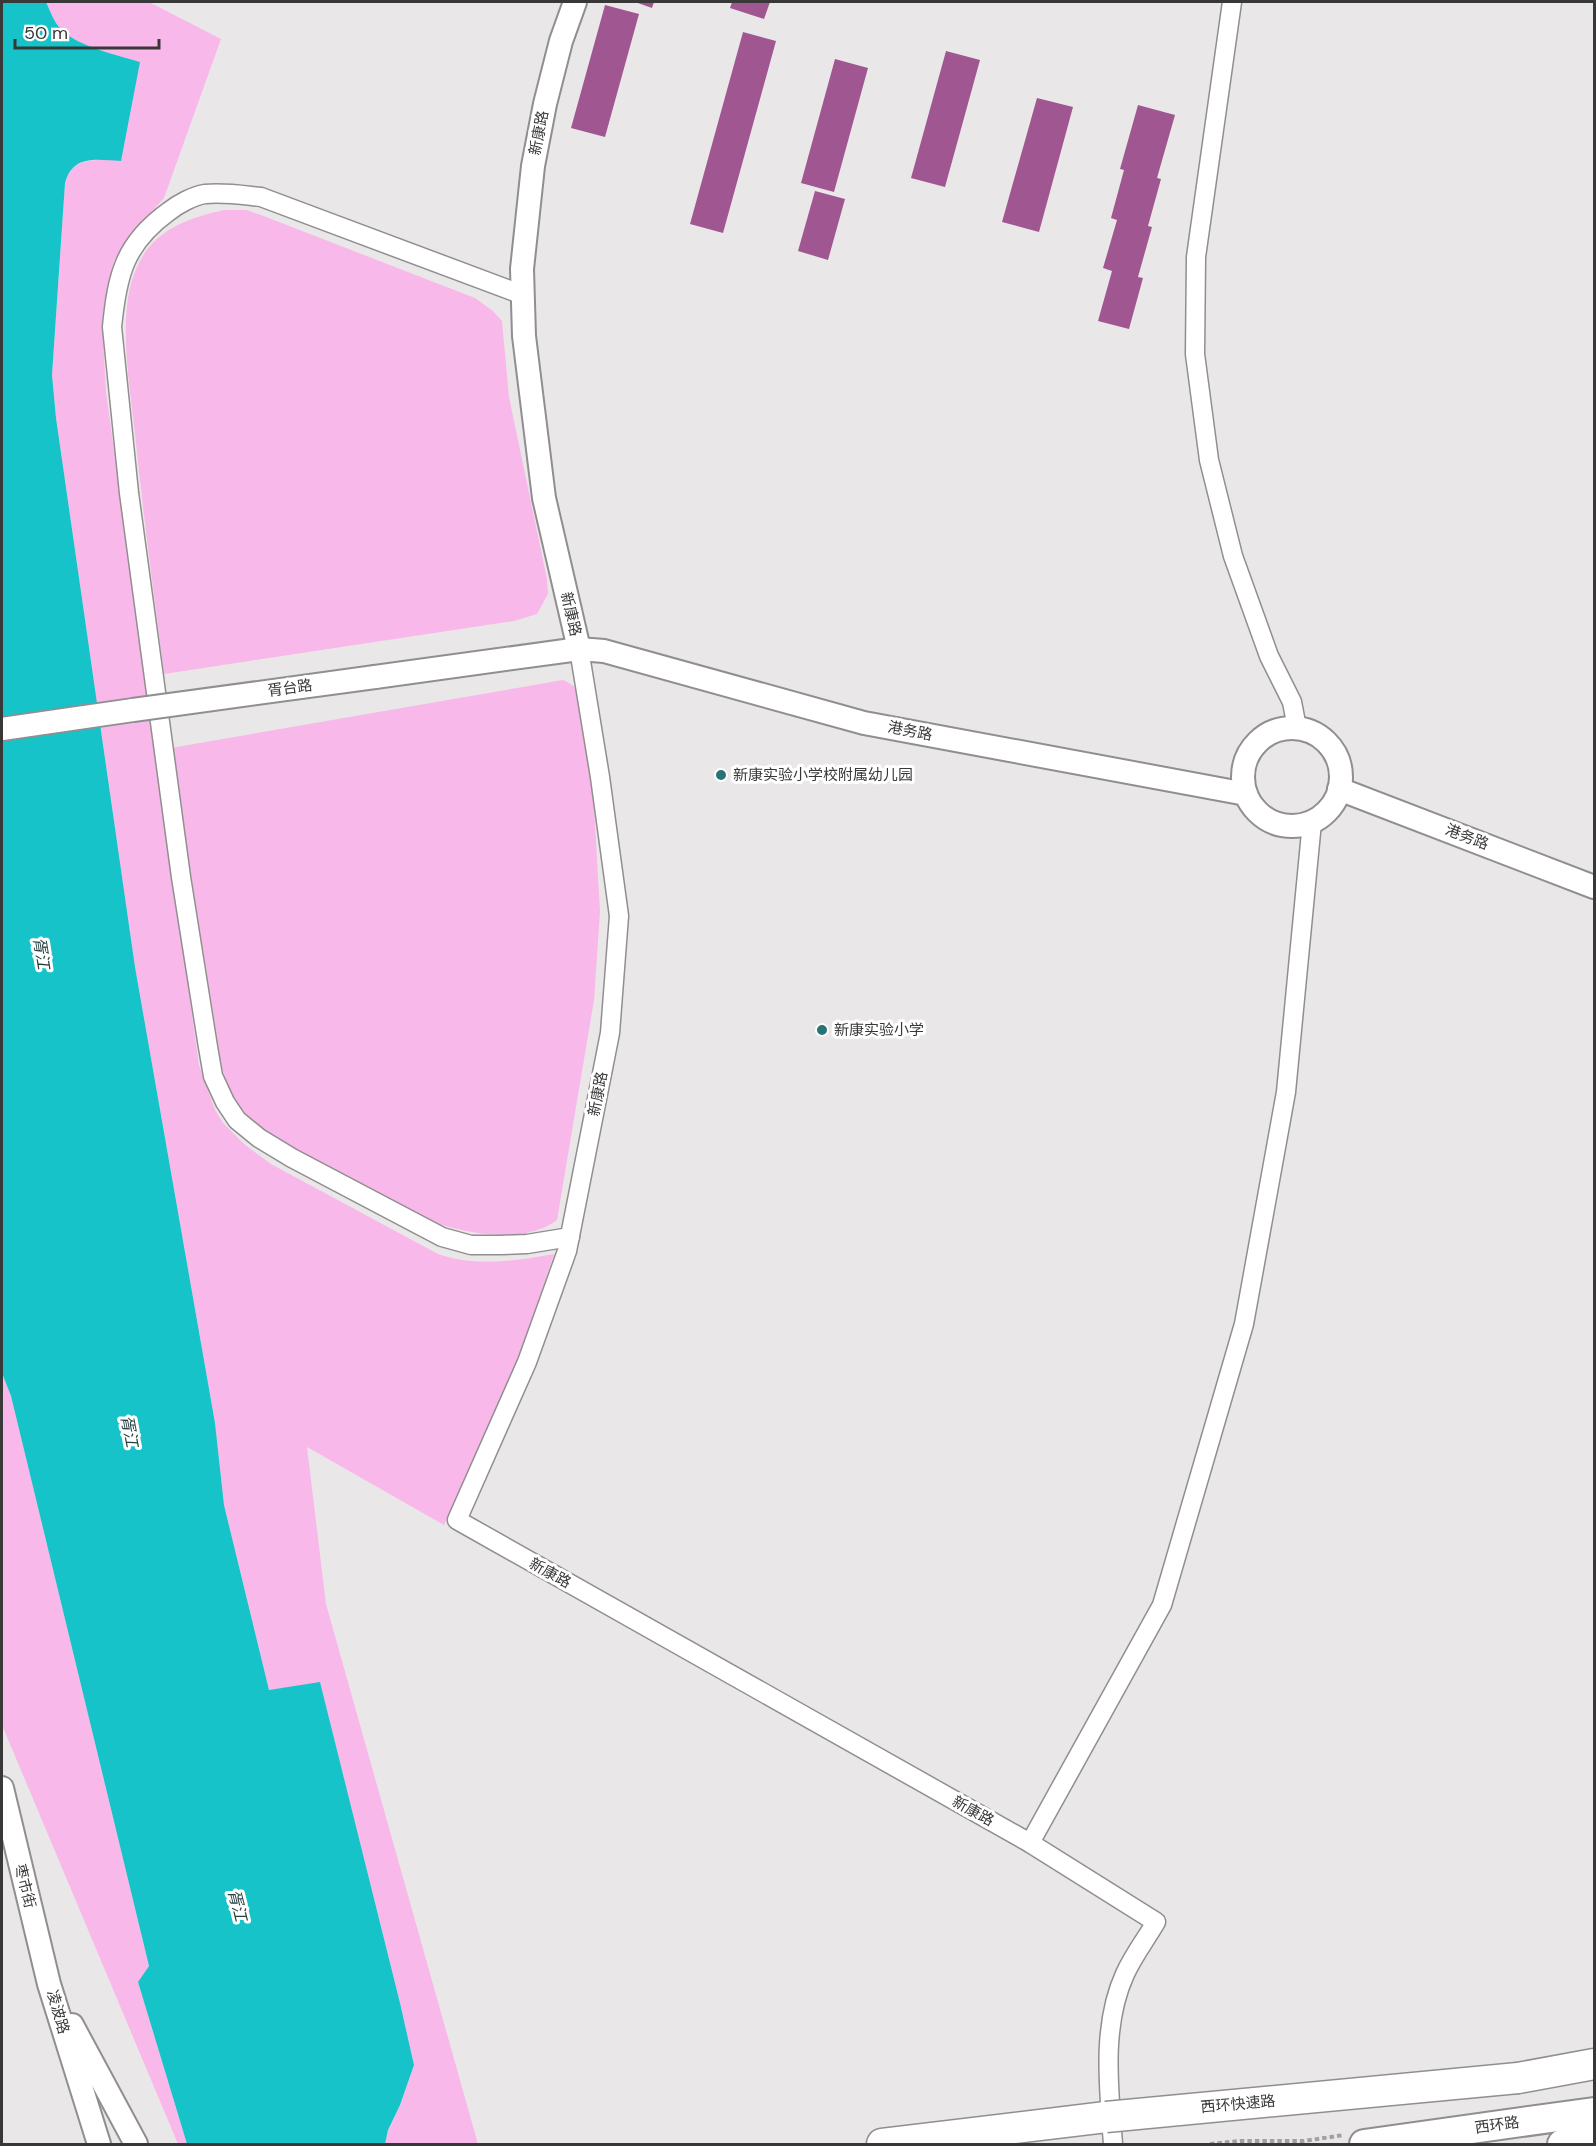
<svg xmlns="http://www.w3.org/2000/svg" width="1596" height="2146" font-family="'DM Sans','Noto Sans SC',sans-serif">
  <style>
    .green { fill: #f9b8ea }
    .water { fill: #15c3c8 }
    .building { fill: #a05691 }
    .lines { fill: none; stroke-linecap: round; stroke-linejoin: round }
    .minor-casing { stroke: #918e90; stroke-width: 21 }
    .tertiary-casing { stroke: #918e90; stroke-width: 26 }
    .primary-casing { stroke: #918e90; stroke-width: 32 }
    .trunk-casing { stroke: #918e90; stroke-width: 33 }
    .path { stroke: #a2a0a1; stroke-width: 4; stroke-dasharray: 4.5 3; stroke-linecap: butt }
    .minor { stroke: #fff; stroke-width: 18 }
    .tertiary { stroke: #fff; stroke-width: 22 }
    .primary { stroke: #fff; stroke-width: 28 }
    .trunk { stroke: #fff; stroke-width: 30 }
    .tertiary-bridge-casing { stroke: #918e90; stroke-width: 26; stroke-linecap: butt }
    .trunk-bridge-casing { stroke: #918e90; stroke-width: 33; stroke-linecap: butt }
    .tertiary-bridge { stroke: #fff; stroke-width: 22 }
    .trunk-bridge { stroke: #fff; stroke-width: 30 }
    .poi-dot { fill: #287375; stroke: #fff; stroke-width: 2 }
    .labels { text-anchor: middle; stroke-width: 6; stroke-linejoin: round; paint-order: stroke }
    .street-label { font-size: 15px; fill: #393838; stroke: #fff }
    .poi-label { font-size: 15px; fill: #393838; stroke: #fff; text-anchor: start }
    .water-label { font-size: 16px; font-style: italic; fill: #243d3e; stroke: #fff }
  </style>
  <rect width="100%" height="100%" fill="#eae7e9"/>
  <g class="green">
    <path d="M46,2H149L221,39L164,198L128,238L114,261L107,288L102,320L106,392L199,1065L215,1110L223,1123L244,1144L271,1164L438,1254C476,1267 515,1261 554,1254L520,1354L444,1525L307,1447L326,1604L478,2144H385L388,2130L400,2105L414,2065L400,2003L320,1683L269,1690L224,1505L215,1423L135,967L56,418L52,375L65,183C70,165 80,161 97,160L140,62C115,54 71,46 56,23C52,17 49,8 46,2Z"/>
    <path d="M224,210H246L261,215L475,298L493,311L502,321L509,397L547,579L548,594L537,614L514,621L164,674C154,594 143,514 135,434C130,385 116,312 137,267C153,230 188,218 224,210Z"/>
    <path d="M563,680C583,689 583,699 589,719L600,912L594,1000L557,1220C524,1245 465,1234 428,1220L264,1133C240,1113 231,1097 222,1068L171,748Z"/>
    <path d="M2,1373L11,1396L149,1966L138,1982L187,2144H178L2,1725Z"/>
  </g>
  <path class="water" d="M2,2H46C49,8 52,17 56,23C71,46 115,54 140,62L121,161C97,160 73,154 65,183L52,375L56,418L135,967L215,1423L224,1505L269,1690L320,1682L400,2003L414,2065L400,2105L388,2130L385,2144H187L138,1982L149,1966L11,1396L2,1373Z"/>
  <g class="building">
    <path d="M635,2H654L652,8Z"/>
    <path d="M732,2H770L764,19L730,8Z"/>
    <path d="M605,5L639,14L605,137L571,128Z"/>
    <path d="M743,32L776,41L723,233L690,224Z"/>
    <path d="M946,51L980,60L945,187L911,178Z"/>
    <path d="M835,59L868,68L834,192L801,183Z"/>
    <path d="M1037,98L1073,107L1039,232L1002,222Z"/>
    <path d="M1138,105L1175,115L1157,178L1161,179L1148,226L1152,227L1138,277L1143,278L1129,329L1098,321L1112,271L1103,268L1117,220L1111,218L1124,170L1120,169Z"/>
    <path d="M815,191L845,199L828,260L798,251Z"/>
  </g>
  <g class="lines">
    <defs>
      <g id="minor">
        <path d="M1232,2L1196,257L1195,354L1209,460L1233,556L1269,656L1292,702L1297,728"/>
        <path d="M523,295L261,197C242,195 224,192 205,194C193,196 178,204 168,212C124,244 117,276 112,327L129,493L181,877L208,1047L213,1076L225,1102L237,1120L259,1138L292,1158L442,1237L471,1245H500L527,1244L570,1237"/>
        <path d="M579,649L600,777L619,916L610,1033L567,1251L527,1362L457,1520L1030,1843"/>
        <path d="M1113,2144C1109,2089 1101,2026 1125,1974C1133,1956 1146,1939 1156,1922L1030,1843L1162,1605L1244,1324L1286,1092L1312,822"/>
      </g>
      <g id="tertiary">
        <path d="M575,2L561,41L545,104L533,166L522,269L524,336L544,498L579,649"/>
        <path d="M375,677L579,649L604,651L864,723L1246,794"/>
        <circle cx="1292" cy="777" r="49"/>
        <path d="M2,729L133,710"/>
        <path d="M1339,789L1594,887"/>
        <path d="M2,1788L49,1984L99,2144"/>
        <path d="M72,2025L136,2144"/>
      </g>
      <g id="primary">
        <path d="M1364,2144L1594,2112"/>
        <path d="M1562,2144L1594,2139"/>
      </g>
      <g id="trunk">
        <path d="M1518,2078L1594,2064"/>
        <path d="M882,2144L1106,2117"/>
      </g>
    </defs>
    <use href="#minor" class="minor-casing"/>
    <use href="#tertiary" class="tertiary-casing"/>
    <use href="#primary" class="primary-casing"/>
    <use href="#trunk" class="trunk-casing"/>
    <path class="path" d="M1210,2144L1240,2141H1304L1344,2135"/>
    <use href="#minor" class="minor"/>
    <use href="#tertiary" class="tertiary"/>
    <use href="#primary" class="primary"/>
    <use href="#trunk" class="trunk"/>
    <defs>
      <path id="tertiary-bridge" d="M133,710L375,677"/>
      <path id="trunk-bridge" d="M1106,2117L1518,2078"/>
    </defs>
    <use href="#tertiary-bridge" class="tertiary-bridge-casing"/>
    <use href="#trunk-bridge" class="trunk-bridge-casing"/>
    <use href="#tertiary-bridge" class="tertiary-bridge"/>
    <use href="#trunk-bridge" class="trunk-bridge"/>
  </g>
  <g class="poi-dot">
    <circle cx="721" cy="775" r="6"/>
    <circle cx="822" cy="1030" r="6"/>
  </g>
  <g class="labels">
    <g class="street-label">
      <text transform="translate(539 133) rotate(-79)" y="5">新康路</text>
      <text transform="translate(571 614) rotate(77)" y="5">新康路</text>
      <text transform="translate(290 688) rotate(-8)" y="5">胥台路</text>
      <text transform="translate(910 731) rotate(11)" y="5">港务路</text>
      <text transform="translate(1467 837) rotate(21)" y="5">港务路</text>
      <text transform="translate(598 1094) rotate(-79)" y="5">新康路</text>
      <text transform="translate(550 1573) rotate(29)" y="5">新康路</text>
      <text transform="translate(973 1811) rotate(29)" y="5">新康路</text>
      <text transform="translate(25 1886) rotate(76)" y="5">枣市街</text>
      <text transform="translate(58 2012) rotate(74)" y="5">凌波路</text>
      <text transform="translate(1238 2104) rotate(-5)" y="5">西环快速路</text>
      <text transform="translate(1497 2125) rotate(-8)" y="5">西环路</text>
    </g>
    <g class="poi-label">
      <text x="733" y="780">新康实验小学校附属幼儿园</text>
      <text x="834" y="1035">新康实验小学</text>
    </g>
    <g class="water-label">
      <text transform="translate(42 953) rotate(81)" y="6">胥江</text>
      <text transform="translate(130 1431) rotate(79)" y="6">胥江</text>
      <text transform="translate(238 1905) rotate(76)" y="6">胥江</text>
    </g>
  </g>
  <rect width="1596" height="2146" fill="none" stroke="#393838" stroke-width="6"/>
  <path d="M15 39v9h144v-9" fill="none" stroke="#393838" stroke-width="3"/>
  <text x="24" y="39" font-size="18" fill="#393838" stroke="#ffffff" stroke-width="4.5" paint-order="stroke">50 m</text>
</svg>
